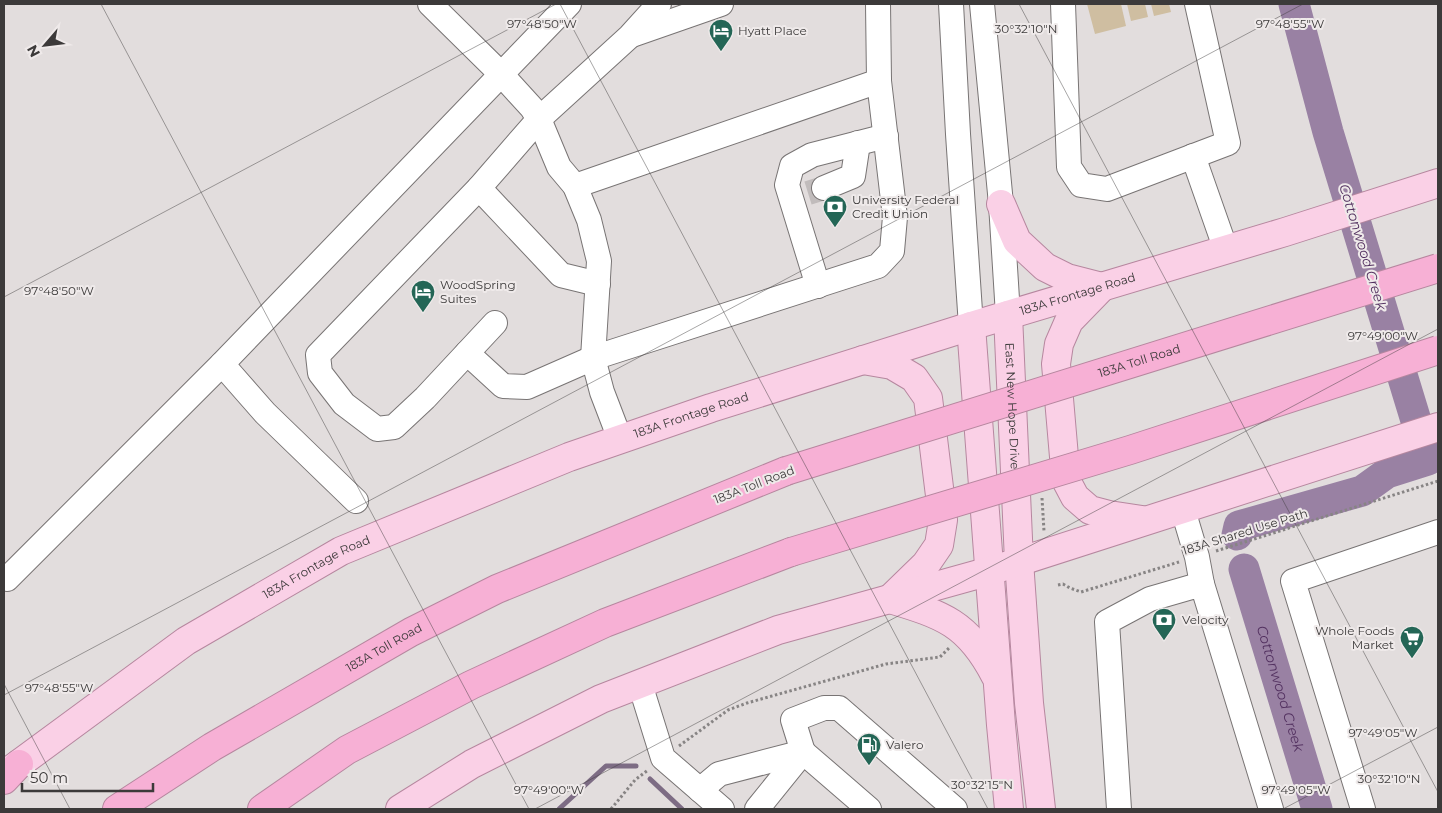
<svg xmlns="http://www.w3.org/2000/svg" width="1442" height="813" font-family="Montserrat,sans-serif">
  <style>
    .green { fill: #cfbea1 }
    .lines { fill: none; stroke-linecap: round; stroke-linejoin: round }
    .stream { stroke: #7d6c84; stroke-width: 5 }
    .river { stroke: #9981a3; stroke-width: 31 }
    .minor-tunnel { stroke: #c1bcbc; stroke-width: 24; stroke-dasharray: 24 12; stroke-linecap: butt }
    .minor-casing { stroke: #787474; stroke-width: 26 }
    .major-casing { stroke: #b6879f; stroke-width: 30 }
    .highway-casing { stroke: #b6879f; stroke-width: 30 }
    .path { stroke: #878484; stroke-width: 3; stroke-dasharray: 2.5 2.5; stroke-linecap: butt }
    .minor { stroke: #fff; stroke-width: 24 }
    .major { stroke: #fad0e6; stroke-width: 28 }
    .highway { stroke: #f7b0d5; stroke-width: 28 }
    .highway-bridge-casing { stroke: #b6879f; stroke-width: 30; stroke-linecap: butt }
    .highway-bridge { stroke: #f7b0d5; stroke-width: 28 }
    .ticks { fill: none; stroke: #3c3a3a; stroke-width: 1; stroke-opacity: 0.45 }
    .labels { text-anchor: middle; stroke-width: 4; stroke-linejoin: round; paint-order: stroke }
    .poi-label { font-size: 12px; fill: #3c3a3a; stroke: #efeaea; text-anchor: start }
    .street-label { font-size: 12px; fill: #3c3a3a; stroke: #efeaea }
    .water-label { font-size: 14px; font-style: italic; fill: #533160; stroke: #efeaea }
    .ticks-label { font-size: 12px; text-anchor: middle; fill: #3c3a3a; stroke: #efeaea; stroke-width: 4; stroke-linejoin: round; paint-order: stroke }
  </style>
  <rect width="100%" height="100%" fill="#e2dddd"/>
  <g class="green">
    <path d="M1087,4H1121L1126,26L1095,34Z"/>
    <path d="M1127,4H1145L1148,17L1131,21Z"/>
    <path d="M1151,4H1169L1171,12L1154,16Z"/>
  </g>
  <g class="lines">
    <g class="stream">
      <path d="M650,779L682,809"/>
      <path d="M559,809L606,766H636"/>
    </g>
    <g class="river">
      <path d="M1237,535L1239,526L1362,491L1387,473L1428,460L1328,132L1294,4"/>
      <path id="s1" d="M1244,569L1317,809"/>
    </g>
    <path class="minor-tunnel" d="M808,193L824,188"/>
    <defs>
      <g id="minor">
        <path d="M430,4L501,74L532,108L539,119L559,167L575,186L589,220L599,261L593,358L602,392L620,439"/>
        <path d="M951,4L958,134L971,326"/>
        <path d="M982,4L1001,204L1008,315"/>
        <path d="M1063,4L1069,167L1081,185L1107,189L1228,143L1197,4"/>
        <path d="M632,35L721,4"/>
        <path d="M1193,156L1226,250"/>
        <path d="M575,186L879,81L878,4"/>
        <path d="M479,188L539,119L630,36L659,4"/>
        <path d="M824,188L853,176L858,143"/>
        <path d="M818,286L787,185L792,166L812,155L886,136"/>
        <path d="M495,323L425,398L394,427L377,429L344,404L320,373L318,355L479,188L561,275L598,284"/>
        <path d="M467,353L503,386L527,387L593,358L878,266L892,251L895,217L879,81"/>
        <path d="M222,364L265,413L356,501"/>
        <path d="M1183,510L1197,557L1202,584"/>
        <path d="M7,579L222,364L569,4"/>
        <path d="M640,684L663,758L722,809"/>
        <path d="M700,790L719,774L803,752L869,809"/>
        <path d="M757,809L803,752L793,720L824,708H839L955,809"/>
        <path d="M1119,809L1107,622L1150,599L1202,584L1271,809"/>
        <path d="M1363,809L1293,581L1438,532"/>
      </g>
      <g id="major">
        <path d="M1001,204L1017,241L1045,267L1067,278L1102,287L1069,321L1059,344L1056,364L1066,480L1075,497L1090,510L1109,515L1142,520"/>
        <path id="s2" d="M1008,315L1019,561L1029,703L1041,809"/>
        <path d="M971,326L1001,725L1009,809"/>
        <path d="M863,360L892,365L914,378L928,398L943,520L939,545L926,564L890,599C943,615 968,623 995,675"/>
        <path id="s3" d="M4,775L186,641L341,551L569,457L711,408L971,326L1285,232L1438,183"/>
        <path d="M400,809L472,764L601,699L778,630L990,571L1438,427"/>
      </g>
      <g id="highway">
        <path d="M4,780L19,764"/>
        <path id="s4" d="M117,809L212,747L411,632L497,589L786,471"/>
        <path d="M262,809L347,750L471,685L605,623L791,552"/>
      </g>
    </defs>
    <use href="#minor" class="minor-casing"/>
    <use href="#major" class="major-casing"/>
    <use href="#highway" class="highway-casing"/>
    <g class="path">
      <path d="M1042,498L1044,531"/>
      <path d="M1216,551L1438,481"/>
      <path d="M1058,585L1063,584L1070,588L1081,592L1179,562"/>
      <path d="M679,746L728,710L747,703L886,664L940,657L949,648"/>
      <path d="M611,809L635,780L648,770"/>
    </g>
    <use href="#minor" class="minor"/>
    <use href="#major" class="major"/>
    <use href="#highway" class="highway"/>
    <defs>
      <g id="highway-bridge">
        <path id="s5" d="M786,471L1438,268"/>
        <path d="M791,552L1130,450L1438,350"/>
      </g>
    </defs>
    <use href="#highway-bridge" class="highway-bridge-casing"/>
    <use href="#highway-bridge" class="highway-bridge"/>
  </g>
  <path class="ticks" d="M101,4L529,809M560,4L988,809M1019,4L1438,792M4,297L556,4M4,684L70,809M4,695L1303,4M535,809L1438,329M1283,809L1438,727"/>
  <defs>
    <symbol id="hotel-pin" viewBox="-11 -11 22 30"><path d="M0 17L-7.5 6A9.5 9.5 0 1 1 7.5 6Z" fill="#246656" stroke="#efeaea"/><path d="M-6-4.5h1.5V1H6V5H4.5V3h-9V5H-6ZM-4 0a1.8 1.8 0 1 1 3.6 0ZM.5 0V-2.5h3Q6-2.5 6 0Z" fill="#fff"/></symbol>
    <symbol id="bank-pin" viewBox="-11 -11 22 30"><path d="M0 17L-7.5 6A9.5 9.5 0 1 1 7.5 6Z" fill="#246656" stroke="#efeaea"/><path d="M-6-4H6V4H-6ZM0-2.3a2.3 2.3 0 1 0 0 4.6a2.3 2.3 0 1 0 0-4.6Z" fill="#fff"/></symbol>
    <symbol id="supermarket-pin" viewBox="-11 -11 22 30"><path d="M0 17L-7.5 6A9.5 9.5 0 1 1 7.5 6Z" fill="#246656" stroke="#efeaea"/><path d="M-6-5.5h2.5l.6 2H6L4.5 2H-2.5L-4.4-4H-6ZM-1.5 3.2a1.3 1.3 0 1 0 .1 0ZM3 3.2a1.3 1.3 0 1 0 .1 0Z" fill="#fff"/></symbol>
    <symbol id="fuel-pin" viewBox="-11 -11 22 30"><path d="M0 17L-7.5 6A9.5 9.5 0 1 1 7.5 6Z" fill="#246656" stroke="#efeaea"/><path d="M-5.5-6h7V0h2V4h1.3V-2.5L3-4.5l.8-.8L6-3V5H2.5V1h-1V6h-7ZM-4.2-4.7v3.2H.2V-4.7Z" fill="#fff"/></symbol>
  </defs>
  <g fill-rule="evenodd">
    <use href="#hotel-pin" x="707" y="17" width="28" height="38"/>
    <use href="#bank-pin" x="821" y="193" width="28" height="38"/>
    <use href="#hotel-pin" x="409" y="278" width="28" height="38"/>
    <use href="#bank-pin" x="1150" y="606" width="28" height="38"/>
    <use href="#supermarket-pin" x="1398" y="624" width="28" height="38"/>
    <use href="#fuel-pin" x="855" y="731" width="28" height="38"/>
  </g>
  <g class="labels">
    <g class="poi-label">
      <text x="738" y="35">Hyatt Place</text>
      <text x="852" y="204">University Federal<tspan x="852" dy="14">Credit Union</tspan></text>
      <text x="440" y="289">WoodSpring<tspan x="440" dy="14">Suites</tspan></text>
      <text x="1182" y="624">Velocity</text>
      <text x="1394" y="635" text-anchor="end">Whole Foods<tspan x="1394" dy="14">Market</tspan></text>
      <text x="886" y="749">Valero</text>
    </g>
    <g class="street-label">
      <text dy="4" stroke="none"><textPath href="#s3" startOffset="1186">183A Frontage Road</textPath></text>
      <text dy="4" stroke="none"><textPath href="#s5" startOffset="370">183A Toll Road</textPath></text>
      <text dy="4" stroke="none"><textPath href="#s2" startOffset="91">East New Hope Drive</textPath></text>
      <text dy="4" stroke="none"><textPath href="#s3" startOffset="781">183A Frontage Road</textPath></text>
      <text transform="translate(754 485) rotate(-21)" y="4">183A Toll Road</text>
      <text transform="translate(1245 532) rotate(-17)" y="4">183A Shared Use Path</text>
      <text dy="4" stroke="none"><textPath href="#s3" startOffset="376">183A Frontage Road</textPath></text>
      <text dy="4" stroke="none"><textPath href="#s4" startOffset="312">183A Toll Road</textPath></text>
    </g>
    <g class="water-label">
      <text transform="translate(1363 247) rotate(73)" y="5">Cottonwood Creek</text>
      <text dy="5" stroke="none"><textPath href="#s1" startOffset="125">Cottonwood Creek</textPath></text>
    </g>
  </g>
  <g class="ticks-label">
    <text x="542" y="28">97°48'50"W</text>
    <text x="1290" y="28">97°48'55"W</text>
    <text x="1026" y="33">30°32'10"N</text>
    <text x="59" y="295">97°48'50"W</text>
    <text x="1383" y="340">97°49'00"W</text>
    <text x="59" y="692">97°48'55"W</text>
    <text x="1383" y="737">97°49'05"W</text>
    <text x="1389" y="783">30°32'10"N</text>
    <text x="982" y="789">30°32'15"N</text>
    <text x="549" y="794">97°49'00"W</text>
    <text x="1296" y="794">97°49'05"W</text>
  </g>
  <rect width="1442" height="813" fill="none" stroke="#3c3a3a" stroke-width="10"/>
  <g transform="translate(45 45) rotate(242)" stroke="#efeaea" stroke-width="4" paint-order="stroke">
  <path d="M0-4L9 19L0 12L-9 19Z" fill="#3c3a3a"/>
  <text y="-8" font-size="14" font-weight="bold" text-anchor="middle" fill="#3c3a3a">N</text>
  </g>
  <path d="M22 783v8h131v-8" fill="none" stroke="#3c3a3a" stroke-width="2.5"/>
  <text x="30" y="783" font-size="15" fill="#3c3a3a" stroke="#efeaea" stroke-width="4" paint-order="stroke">50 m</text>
</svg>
